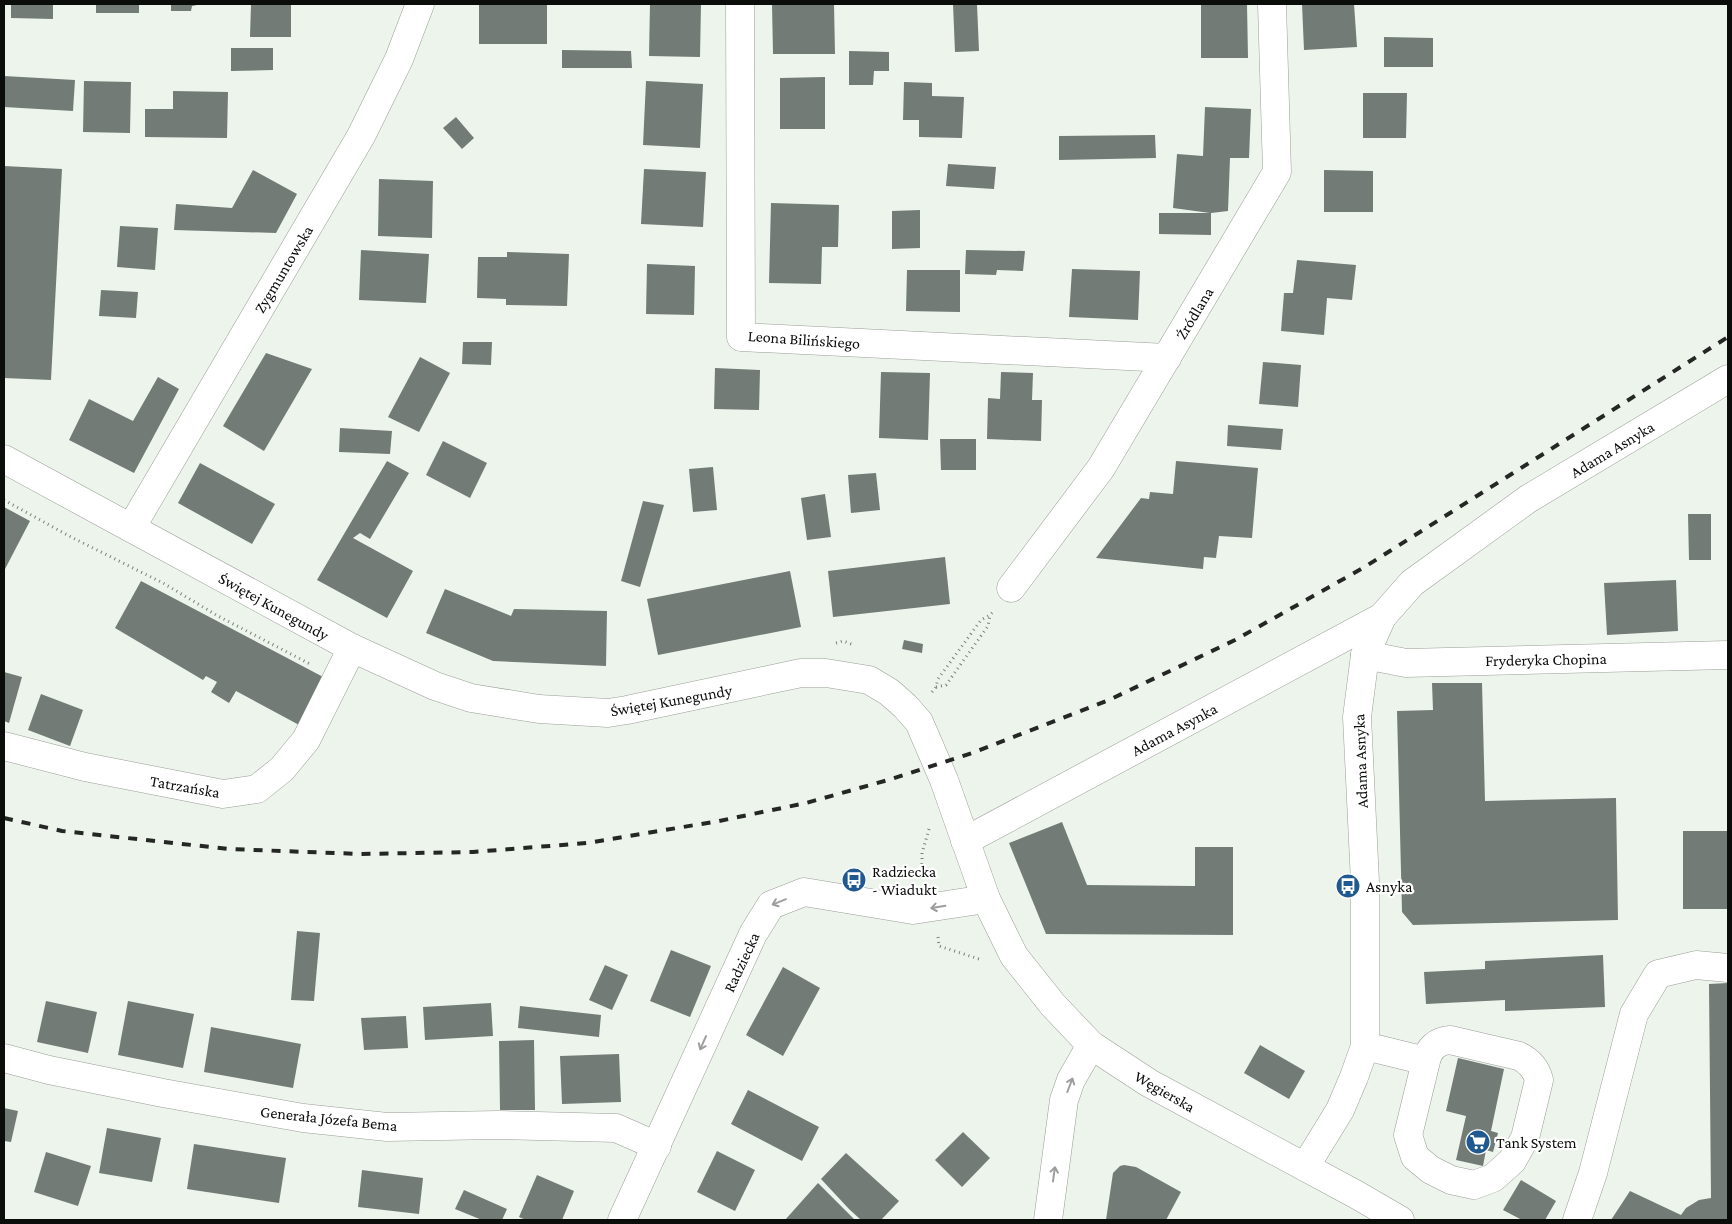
<svg xmlns="http://www.w3.org/2000/svg" width="1732" height="1224" font-family="'Crimson Pro',serif">
  <style>
    .building { fill: #727b76 }
    .lines { fill: none; stroke-linecap: round; stroke-linejoin: round }
    .minor-casing { stroke: #999f97; stroke-width: 29 }
    .major-casing { stroke: #999f97; stroke-width: 29 }
    .path { stroke: #7c817c; stroke-width: 3; stroke-dasharray: 1 4; stroke-linecap: butt }
    .minor { stroke: #fff; stroke-width: 28 }
    .major { stroke: #fff; stroke-width: 28 }
    .rail { stroke: #242724; stroke-width: 4; stroke-dasharray: 9 9; stroke-linecap: butt }
    .oneway { stroke: #9d9e9d }
    .labels { text-anchor: middle; stroke-width: 4.5; stroke-linejoin: round; paint-order: stroke }
    .street-label { font-size: 16px; fill: #0b0d0b; stroke: #fff }
    .poi-label { font-size: 16px; fill: #0b0d0b; stroke: #fff; text-anchor: start }
  </style>
  <rect width="100%" height="100%" fill="#edf4ec"/>
  <g class="building">
    <path d="M11,4H53V19L11,18Z"/>
    <rect x="96" y="4" width="43" height="9"/>
    <path d="M171,4H197V5L192,6L191,11H171Z"/>
    <path d="M251,4H291V37H250Z"/>
    <rect x="479" y="4" width="68" height="40"/>
    <path d="M650,4H701L700,57L649,56Z"/>
    <path d="M772,4H834L835,54H773Z"/>
    <path d="M953,4H977L979,51L955,52Z"/>
    <path d="M1201,4H1247L1248,58H1201Z"/>
    <path d="M1302,4H1354L1357,47L1304,50Z"/>
    <path d="M1384,37L1433,38V67H1384Z"/>
    <path d="M231,48H273V70L231,71Z"/>
    <path d="M562,50L631,51L632,68H562Z"/>
    <path d="M849,51L889,52V71H874L873,85H849Z"/>
    <path d="M4,76L75,80L73,111L4,107Z"/>
    <path d="M825,77V129H780V78Z"/>
    <path d="M84,81L131,82L130,133L83,132Z"/>
    <path d="M646,81L703,84L700,148L643,145Z"/>
    <path d="M904,82L932,83V96L964,97L962,138L919,137V120H903Z"/>
    <path d="M173,91L228,92L227,138L145,137V109H173Z"/>
    <path d="M1363,93H1407L1406,138H1363Z"/>
    <path d="M1205,107L1251,109L1249,158H1230L1228,211L1211,213V235L1159,234V213H1210L1173,208L1177,154L1203,156Z"/>
    <path d="M456,117L474,138L462,149L443,128Z"/>
    <path d="M1155,135L1156,158L1059,160V136Z"/>
    <path d="M948,164L996,167L994,189L946,186Z"/>
    <path d="M4,166L62,169L51,380L4,378Z"/>
    <path d="M644,169L706,172L703,227L641,224Z"/>
    <path d="M253,170L297,194L276,233L174,230L176,204L232,208Z"/>
    <path d="M1324,170L1373,171V212H1324Z"/>
    <path d="M379,179L433,181L432,238L378,236Z"/>
    <path d="M771,203L839,205L838,247H822L821,284L769,283Z"/>
    <path d="M920,210V248L892,249V211Z"/>
    <path d="M120,226L158,228L155,270L117,267Z"/>
    <path d="M361,250L429,254L426,303L359,300Z"/>
    <path d="M966,250L1025,251L1023,271L997,270L996,275L965,274Z"/>
    <path d="M507,252L569,254L567,306L506,305V299L477,298L478,257H507Z"/>
    <path d="M1297,260L1356,265L1352,300L1327,298L1324,335L1281,331L1284,293H1293Z"/>
    <path d="M647,264L695,266L694,315L646,314Z"/>
    <path d="M1072,269L1140,271L1138,320L1069,317Z"/>
    <path d="M907,270H960V312L906,311Z"/>
    <path d="M101,290L138,292L136,318L99,316Z"/>
    <path d="M463,342H492L491,365L462,364Z"/>
    <path d="M266,353L312,369L264,451L223,426Z"/>
    <path d="M420,357L450,373L419,432L388,417Z"/>
    <path d="M1263,362L1301,365L1298,407L1259,404Z"/>
    <path d="M715,368L760,370L759,410L714,409Z"/>
    <path d="M881,372L930,373L928,440L879,438Z"/>
    <path d="M1001,372L1033,373L1032,400H1042L1041,441L987,439L988,398L1000,399Z"/>
    <path d="M158,377L179,389L134,473L69,440L89,399L133,421Z"/>
    <path d="M1228,425L1283,429L1281,450L1227,446Z"/>
    <path d="M340,428L392,431L390,454L339,452Z"/>
    <path d="M940,439H976V470H941Z"/>
    <path d="M443,441L487,463L470,498L426,475Z"/>
    <path d="M387,461L409,473L370,539L360,533L353,538L413,571L387,618L317,580Z"/>
    <path d="M1176,461L1258,468L1252,538L1219,536L1216,558L1204,557L1203,569L1096,558L1141,498L1149,499L1150,492L1173,494Z"/>
    <path d="M200,463L275,504L252,544L178,503Z"/>
    <path d="M713,467L717,510L693,512L689,469Z"/>
    <path d="M876,473L880,510L851,513L848,475Z"/>
    <path d="M825,494L831,537L807,540L801,498Z"/>
    <path d="M643,501L664,505L640,587L621,581Z"/>
    <path d="M4,507L30,521L4,571Z"/>
    <path d="M1688,514H1711V560H1689Z"/>
    <path d="M945,557L950,604L833,617L828,571Z"/>
    <path d="M790,571L801,627L658,655L647,599Z"/>
    <path d="M1676,580L1678,631L1607,635L1604,583Z"/>
    <path d="M141,581L327,679L301,726L236,691L229,703L211,692L217,682L206,676L203,680L115,628Z"/>
    <path d="M445,589L511,616L514,609L607,611L606,666L493,661L426,633Z"/>
    <path d="M904,640L923,644L922,653L902,649Z"/>
    <path d="M4,672L22,677L9,723L4,721Z"/>
    <path d="M1432,683H1482L1485,801L1616,798L1618,920L1413,925L1402,912L1397,711L1433,710Z"/>
    <path d="M41,694L83,710L70,746L28,730Z"/>
    <path d="M1062,822L1087,885L1195,886V847H1233V935L1046,934L1009,843Z"/>
    <rect x="1683" y="831" width="45" height="78"/>
    <path d="M297,931L320,933L314,1001L291,1000Z"/>
    <path d="M671,950L711,966L690,1017L650,1001Z"/>
    <path d="M1603,955L1605,1007L1505,1011V1000L1426,1004L1424,972L1485,969V961Z"/>
    <path d="M605,965L628,975L612,1010L589,1000Z"/>
    <path d="M783,967L820,988L783,1056L746,1035Z"/>
    <path d="M1728,983V1220H1611L1630,1191L1681,1215L1686,1208L1699,1200L1711,1198L1709,984Z"/>
    <path d="M46,1001L97,1012L88,1053L37,1042Z"/>
    <path d="M128,1001L194,1014L183,1068L118,1055Z"/>
    <path d="M491,1003L493,1036L425,1040L423,1007Z"/>
    <path d="M520,1006L601,1015L599,1037L518,1028Z"/>
    <path d="M406,1016L408,1048L364,1050L361,1018Z"/>
    <path d="M211,1027L301,1044L293,1088L204,1072Z"/>
    <path d="M534,1040L535,1110H500L499,1041Z"/>
    <path d="M1260,1045L1305,1071L1289,1099L1244,1073Z"/>
    <path d="M619,1054L621,1102L562,1104L560,1056Z"/>
    <path d="M1458,1058L1504,1069L1491,1131L1498,1133L1493,1152L1486,1150L1483,1166L1456,1160L1466,1116L1446,1111Z"/>
    <path d="M748,1090L819,1127L802,1161L731,1124Z"/>
    <path d="M4,1108L18,1111L11,1142L4,1141Z"/>
    <path d="M107,1128L161,1138L152,1182L99,1173Z"/>
    <path d="M963,1132L990,1158L962,1187L935,1160Z"/>
    <path d="M194,1144L286,1158L279,1203L187,1189Z"/>
    <path d="M717,1151L755,1170L735,1211L697,1192Z"/>
    <path d="M46,1152L91,1166L78,1206L34,1192Z"/>
    <path d="M846,1153L899,1201L881,1220H861L849,1209L821,1179Z"/>
    <path d="M1124,1165L1136,1167L1181,1192L1166,1220H1106L1113,1173L1120,1166Z"/>
    <path d="M362,1170L423,1178L419,1214L358,1207Z"/>
    <path d="M537,1175L574,1191L562,1220H526L519,1217Z"/>
    <path d="M1521,1180L1556,1201L1545,1220H1522L1503,1210Z"/>
    <path d="M818,1183L855,1220H785Z"/>
    <path d="M464,1190L507,1209L502,1220H482L455,1209Z"/>
  </g>
  <g class="lines">
    <defs>
      <g id="minor">
        <path d="M740,4L741,337L1167,358"/>
        <path d="M4,459L131,528"/>
        <path d="M1011,588L1101,468L1277,172L1272,4"/>
        <path d="M1365,655L1406,663L1728,655"/>
        <path d="M4,746L85,767L223,794L257,789L282,769L306,740L352,648"/>
        <path d="M965,841L1382,617"/>
        <path d="M1365,1046L1426,1061L1408,1135L1415,1157L1431,1170L1451,1180L1474,1185L1493,1178L1512,1161L1525,1138L1539,1080C1536,1068 1529,1061 1519,1056L1450,1040C1437,1041 1429,1048 1426,1061"/>
        <path d="M4,1058L49,1070L163,1093L303,1118L387,1127L498,1125L616,1128L657,1146"/>
        <path d="M1305,1167L1340,1110L1354,1077L1365,1046V882L1357,717L1365,655L1382,617L1412,583L1528,499L1728,379"/>
        <path d="M622,1220L753,934L771,905L804,892L913,910L986,899"/>
        <path d="M1048,1220L1064,1100L1071,1080L1091,1045"/>
        <path d="M1577,1220L1593,1173L1634,1014L1658,974L1696,965L1728,968"/>
      </g>
      <path id="major" d="M420,4L399,59L361,136L131,528L352,648L435,686L471,698L539,709L608,713L627,710L801,673H826L869,680L889,692L905,706L919,722L944,780L986,899L1014,956L1053,1005L1091,1045L1149,1083L1357,1195L1400,1220"/>
    </defs>
    <use href="#minor" class="minor-casing"/>
    <use href="#major" class="major-casing"/>
    <g class="path">
      <path d="M4,500L71,537L163,583L218,616L312,665"/>
      <path d="M836,643L843,641L854,645"/>
      <path d="M936,687L946,685L988,626L990,615"/>
      <path d="M932,692L936,687L938,679L981,620L990,615L994,611"/>
      <path d="M922,879V853L929,829"/>
      <path d="M938,937L939,946L982,960"/>
    </g>
    <use href="#minor" class="minor"/>
    <use href="#major" class="major"/>
    <path class="rail" d="M4,818L62,831L229,849L360,854L473,852L587,843L719,821L806,803L888,780L972,753L1109,700L1235,640L1363,568L1728,337"/>
  </g>
  <defs><path id="oneway-shaft" d="M-6 0H5M1.5-3L5.5 0L1.5 3" fill="none" stroke-width="1.6" stroke-linecap="round" stroke-linejoin="round" transform="scale(1.25)"/></defs>
  <g class="oneway">
    <use href="#oneway-shaft" transform="translate(779 902) rotate(158)"/>
    <use href="#oneway-shaft" transform="translate(938 907) rotate(171)"/>
    <use href="#oneway-shaft" transform="translate(703 1043) rotate(114)"/>
    <use href="#oneway-shaft" transform="translate(1070 1085) rotate(-69)"/>
    <use href="#oneway-shaft" transform="translate(1054 1174) rotate(-82)"/>
  </g>
  <defs>
    <symbol id="bus-disc" viewBox="-11 -11 22 22"><circle r="9.5" fill="#205890" stroke="#fff"/><path d="M-5-6H5V4H4V6H2V4H-2V6H-4V4H-5ZM-3.5-4V0h7V-4ZM-3.5 1.2v1.5H-2V1.2ZM2 1.2v1.5H3.5V1.2Z" fill="#fff"/></symbol>
    <symbol id="supermarket-disc" viewBox="-11 -11 22 22"><circle r="9.5" fill="#205890" stroke="#fff"/><path d="M-6-5.5h2.5l.6 2H6L4.5 2H-2.5L-4.4-4H-6ZM-1.5 3.2a1.3 1.3 0 1 0 .1 0ZM3 3.2a1.3 1.3 0 1 0 .1 0Z" fill="#fff"/></symbol>
  </defs>
  <g fill-rule="evenodd">
    <use href="#bus-disc" x="840" y="866" width="28" height="28"/>
    <use href="#bus-disc" x="1334" y="872" width="28" height="28"/>
    <use href="#supermarket-disc" x="1464" y="1128" width="28" height="28"/>
  </g>
  <g class="labels">
    <g class="street-label">
      <text transform="translate(283 269) rotate(-59)" y="6">Zygmuntowska</text>
      <text transform="translate(1194 313) rotate(-59)" y="6">Źródlana</text>
      <text transform="translate(804 339) rotate(4)" y="6">Leona Bilińskiego</text>
      <text transform="translate(1612 449) rotate(-31)" y="6">Adama Asnyka</text>
      <text transform="translate(274 606) rotate(29)" y="6">Świętej Kunegundy</text>
      <text transform="translate(1546 659) rotate(-1)" y="6">Fryderyka Chopina</text>
      <text transform="translate(671 700) rotate(-10)" y="6">Świętej Kunegundy</text>
      <text transform="translate(1174 729) rotate(-28)" y="6">Adama Asynka</text>
      <text transform="translate(1360 761) rotate(-92)" y="6">Adama Asnyka</text>
      <text transform="translate(185 786) rotate(10)" y="6">Tatrzańska</text>
      <text transform="translate(741 962) rotate(-65)" y="6">Radziecka</text>
      <text transform="translate(1165 1091) rotate(30)" y="6">Węgierska</text>
      <text transform="translate(329 1118) rotate(6)" y="6">Generała Józefa Bema</text>
    </g>
    <g class="poi-label">
      <text x="872" y="877">Radziecka<tspan x="872" dy="18">- Wiadukt</tspan></text>
      <text x="1366" y="892">Asnyka</text>
      <text x="1496" y="1148">Tank System</text>
    </g>
  </g>
  <rect width="1732" height="1224" fill="none" stroke="#0b0d0b" stroke-width="10"/>
</svg>
